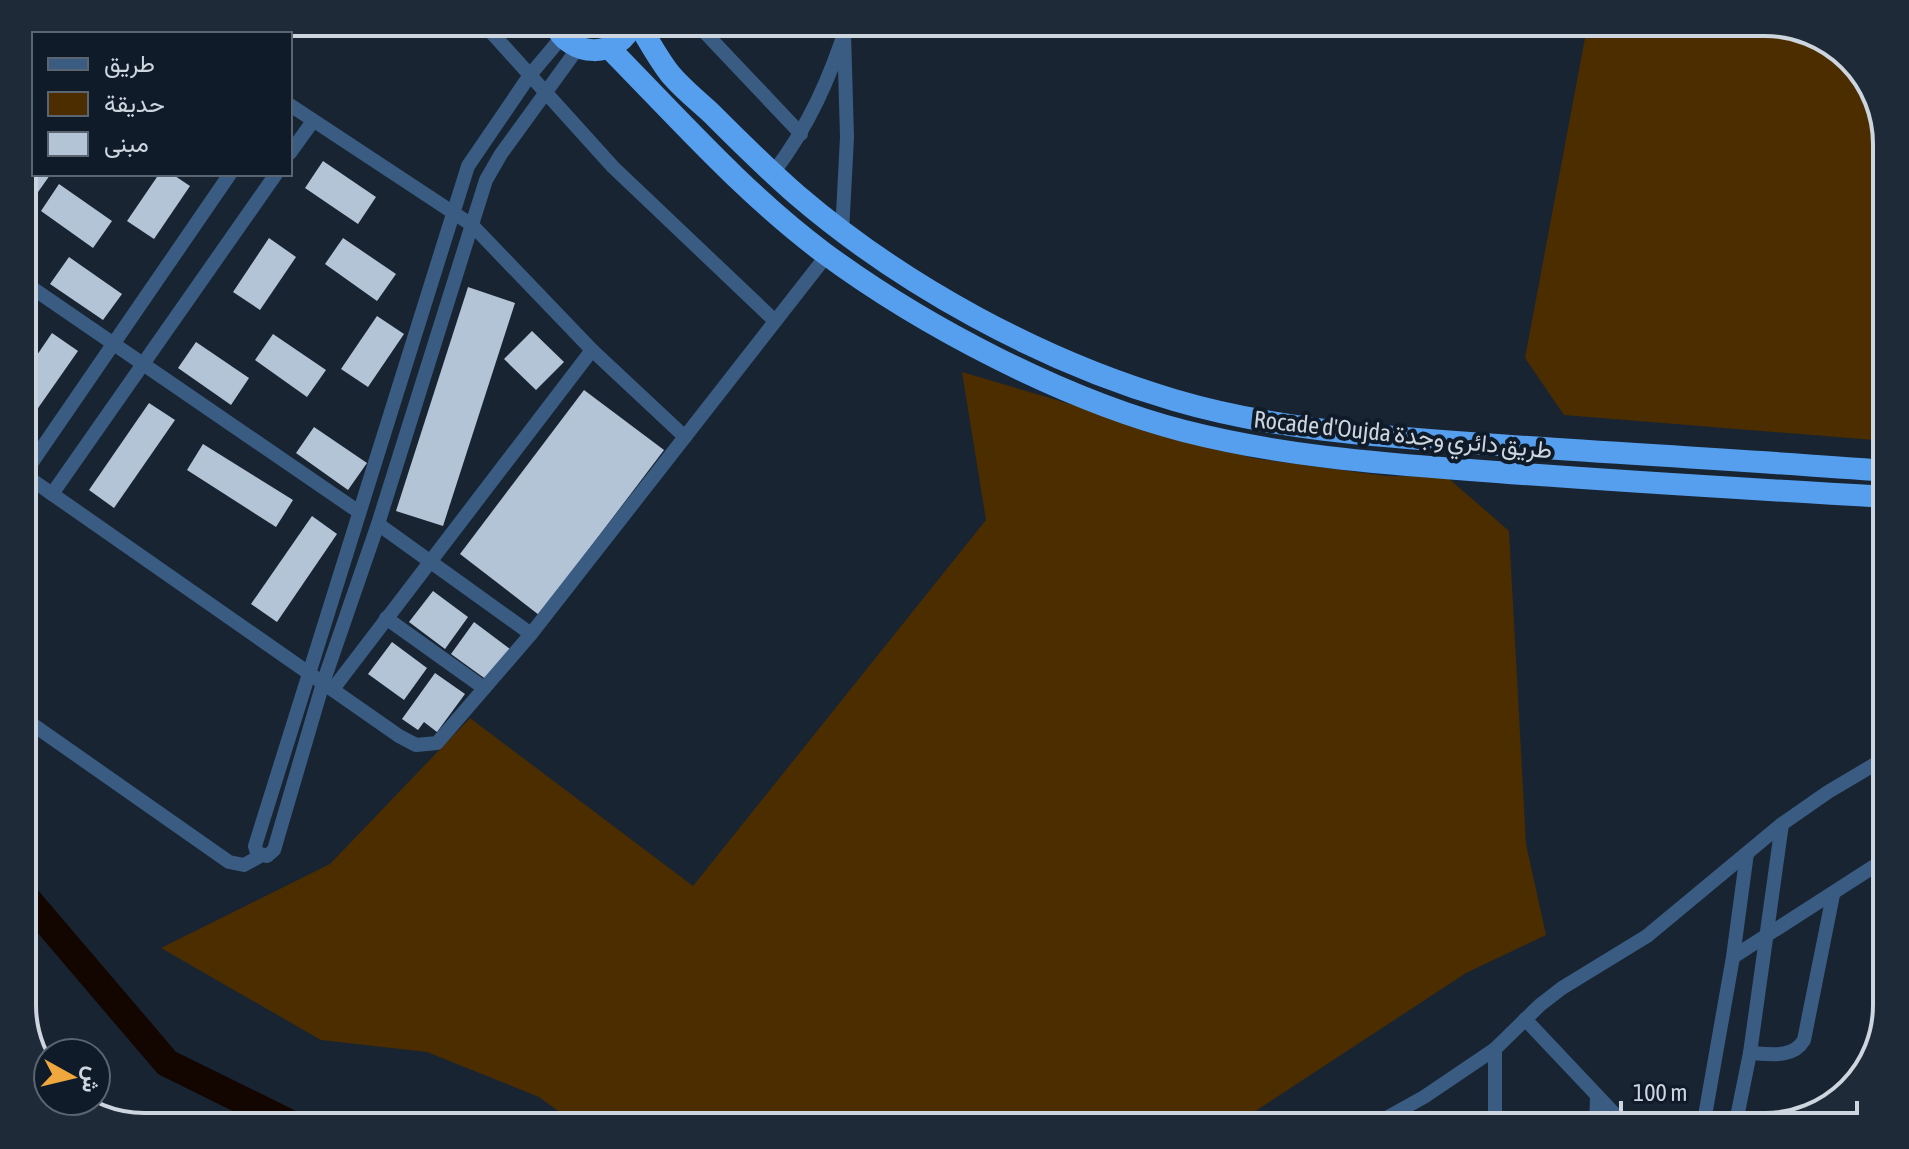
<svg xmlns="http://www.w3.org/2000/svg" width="1909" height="1149" font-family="'Asap Condensed',Vazirmatn,sans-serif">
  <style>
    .green { fill: #4b2d00 }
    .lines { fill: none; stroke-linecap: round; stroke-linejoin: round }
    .river { stroke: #130500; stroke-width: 28 }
    .building { fill: #b4c4d7 }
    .minor { stroke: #3a5c83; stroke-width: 14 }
    .trunk { stroke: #569fee; stroke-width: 22 }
    .labels { text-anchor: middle; stroke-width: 8; stroke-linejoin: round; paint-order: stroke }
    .street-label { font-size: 24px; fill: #cdd5df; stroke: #0f1b28 }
    .rim { fill: none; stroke: #cdd5df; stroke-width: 4 }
  </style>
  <rect width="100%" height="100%" fill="#182432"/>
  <g class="green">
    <path d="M1588,22H1765L1827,39L1870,82L1887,136V441L1564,415L1525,358Z"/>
    <path d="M962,372L1252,458L1386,476L1447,477L1509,531L1526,844L1546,935L1466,973L1231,1127H580L539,1097L427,1052L321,1040L161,948L330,864L470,718L693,886L986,520Z"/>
  </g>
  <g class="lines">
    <path class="river" d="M22,893L167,1063L297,1127"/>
  </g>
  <g class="building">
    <path d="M22,156L34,164V174L50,175L31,202L22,195Z"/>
    <path d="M323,161L376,197L358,224L305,188Z"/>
    <path d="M159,174H172L190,186L154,239L127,221Z"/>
    <path d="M59,184L112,221L93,248L41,211Z"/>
    <path d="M269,238L296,257L260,310L233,292Z"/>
    <path d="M343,238L396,274L377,301L325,264Z"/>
    <path d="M69,257L122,294L103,320L50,284Z"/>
    <path d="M468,287L515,303L443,526L396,511Z"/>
    <path d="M377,316L404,334L368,387L341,369Z"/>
    <path d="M532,331L564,362L536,390L504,359Z"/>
    <path d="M52,333L78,351L22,431V377Z"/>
    <path d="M273,334L326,370L307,397L255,360Z"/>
    <path d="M196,342L249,378L231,405L178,368Z"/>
    <path d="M584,390L664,450L539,615L460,554Z"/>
    <path d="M149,403L175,420L114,508L89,490Z"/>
    <path d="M314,427L367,463L348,490L296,453Z"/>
    <path d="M203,444L293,500L276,527L187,470Z"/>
    <path d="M312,516L337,534L277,622L251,604Z"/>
    <path d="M433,591L468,617L445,649L409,622Z"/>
    <path d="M474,622L510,649L487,680L451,654Z"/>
    <path d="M392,642L427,668L404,700L368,674Z"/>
    <path d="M435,673L465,694L437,732L424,722L418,730L402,719Z"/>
  </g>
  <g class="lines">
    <g class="minor">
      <path d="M173,22L190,34"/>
      <path d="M482,22L613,167L774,320"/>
      <path d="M695,22L801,134"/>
      <path d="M562,37L530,75L468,166L255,846L257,853L267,856L274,850L323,683L378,524L486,180L501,154L578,48"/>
      <path d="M290,105L472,225L592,350L685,437"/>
      <path d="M290,153L313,121"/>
      <path d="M773,173C809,126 830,78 848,22"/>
      <path d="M842,233L847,137L844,34"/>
      <path d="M22,281L359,512"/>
      <path d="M22,473L399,736L416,745L437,743L531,634L827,255"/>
      <path d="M24,474L230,174"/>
      <path d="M52,494L276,174"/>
      <path d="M378,524L531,634"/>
      <path d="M386,618L484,688"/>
      <path d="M333,689L592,350"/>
      <path d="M22,717L229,862L244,865L262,855"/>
      <path d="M1733,957L1887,858"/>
      <path d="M1525,1019L1627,1127"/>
      <path d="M1750,1053C1769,1054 1793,1059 1804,1040L1833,895"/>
      <path d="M1704,1122L1738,1127"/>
      <path d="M1370,1127L1424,1097L1495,1049L1540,1005L1562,988L1647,936L1782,824L1828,792L1887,757"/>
      <path d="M1495,1127V1049"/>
      <path d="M1596,1127L1597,1097"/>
      <path d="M1703,1127L1733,957L1747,853"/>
      <path d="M1735,1127L1750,1053L1782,824"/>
    </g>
    <g class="trunk">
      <path d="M554,22C568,59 620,60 633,22"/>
      <path d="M637,22C648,39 658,59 671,75C683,89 698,101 711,113C739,141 767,169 797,195C902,285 1041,361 1174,400C1279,431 1389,437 1498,445C1627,454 1757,461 1887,471"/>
      <path d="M609,48C679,119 744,193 824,253C923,326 1064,400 1184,431C1278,455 1374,463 1470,470C1609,481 1748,489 1887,497"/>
    </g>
  </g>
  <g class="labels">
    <g class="street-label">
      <text transform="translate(1403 435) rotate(6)" y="8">Rocade d'Oujda طريق دائري وجدة</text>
    </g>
  </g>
  <path d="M0 0H1909V1149H0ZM144 36H1765A108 108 0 0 1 1873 144V1005A108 108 0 0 1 1765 1113H144A108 108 0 0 1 36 1005V144A108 108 0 0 1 144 36Z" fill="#1e2a37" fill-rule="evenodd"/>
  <path class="rim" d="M144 36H1765A108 108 0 0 1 1873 144V1005A108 108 0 0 1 1765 1113H144A108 108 0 0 1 36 1005V144A108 108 0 0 1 144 36Z"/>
  <rect x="32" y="32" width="260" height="144" fill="#0f1b28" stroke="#5b6571" stroke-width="2"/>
  <rect x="48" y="58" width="40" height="12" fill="#3a5c83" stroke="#5b6571" stroke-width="2"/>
  <text x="104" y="72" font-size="24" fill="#cdd5df">طريق</text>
  <rect x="48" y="92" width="40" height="24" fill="#4b2d00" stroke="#5b6571" stroke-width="2"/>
  <text x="104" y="112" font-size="24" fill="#cdd5df">حديقة</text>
  <rect x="48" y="132" width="40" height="24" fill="#b4c4d7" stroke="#5b6571" stroke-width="2"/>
  <text x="104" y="152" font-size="24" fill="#cdd5df">مبنى</text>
  <g transform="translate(72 1077) rotate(98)"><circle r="38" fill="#0f1b28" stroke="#5b6571" stroke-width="2"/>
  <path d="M0-6L14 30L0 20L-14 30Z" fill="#f0a73e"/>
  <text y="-12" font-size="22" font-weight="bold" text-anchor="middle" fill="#cdd5df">ش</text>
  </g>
  <path d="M1621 1101v12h236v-12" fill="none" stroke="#cdd5df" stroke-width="4"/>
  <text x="1633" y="1101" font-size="24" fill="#cdd5df" stroke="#0f1b28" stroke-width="6" paint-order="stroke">100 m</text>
</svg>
